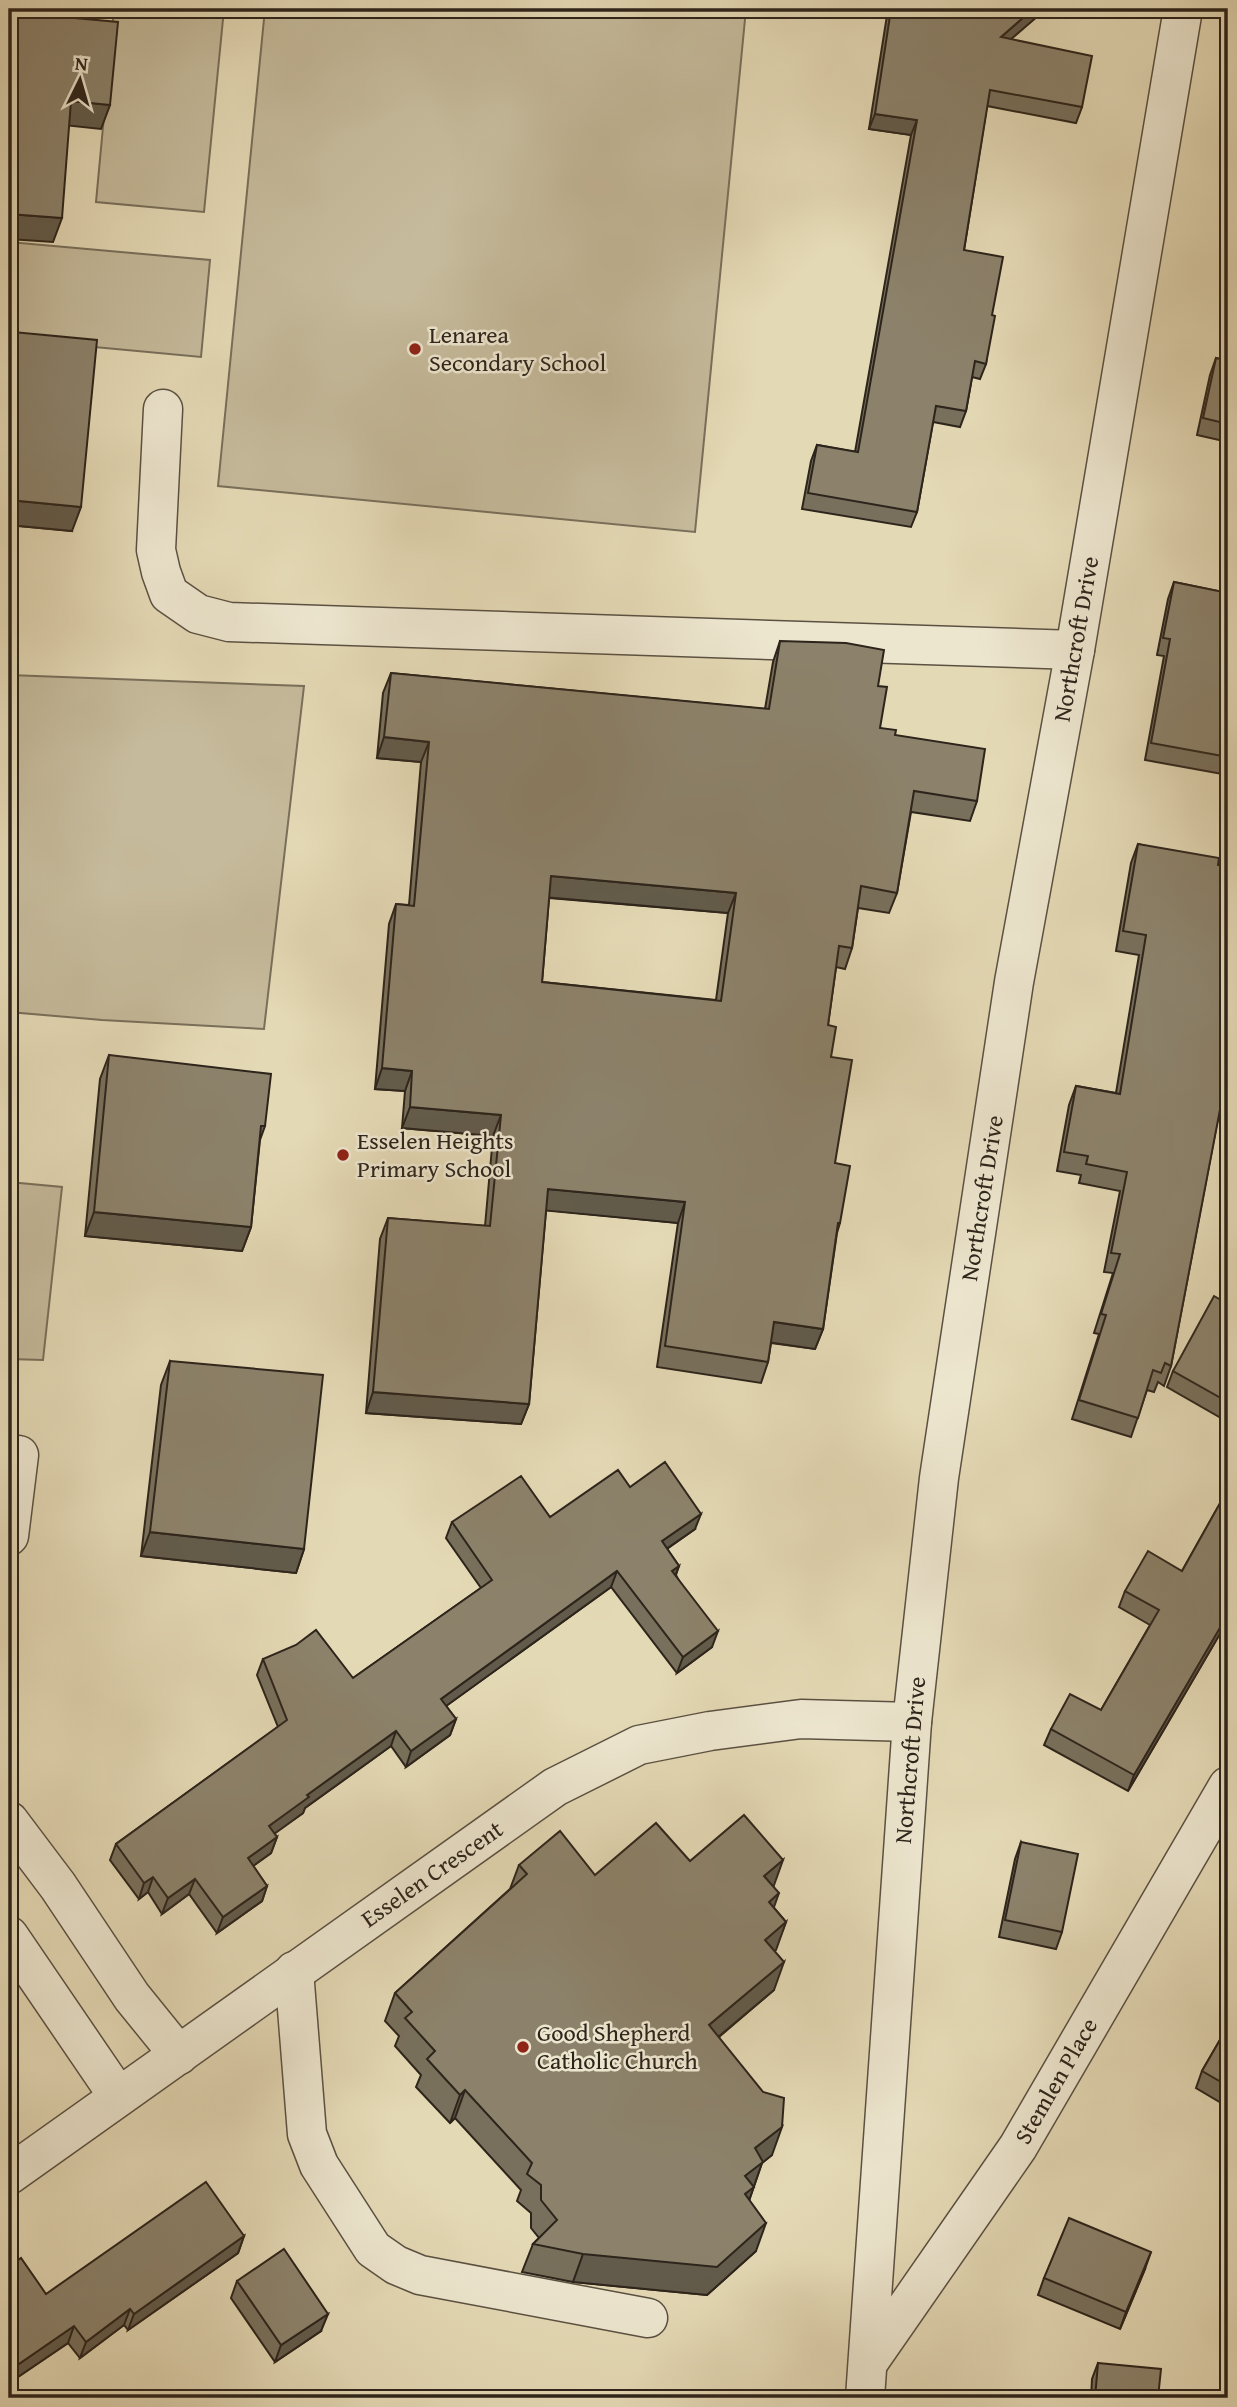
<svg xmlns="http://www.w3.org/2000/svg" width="1237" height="2407" font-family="'Gentium Book Plus',serif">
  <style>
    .grass { fill: #c5ba9b; stroke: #796f5b; stroke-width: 2 }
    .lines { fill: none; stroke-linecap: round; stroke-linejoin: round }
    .minor-casing { stroke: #5b5142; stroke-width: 41 }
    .minor { stroke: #ede6cf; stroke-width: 38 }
    .wall { fill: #78705c; stroke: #2d241b; stroke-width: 2; fill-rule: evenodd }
    .shaded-wall { fill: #625b4b; stroke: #2d241b; stroke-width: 2 }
    .building { fill: #8c826b; stroke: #2d241b; stroke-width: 2; fill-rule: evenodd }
    .poi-dot { fill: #8f2418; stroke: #ede6cf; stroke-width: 2.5 }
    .labels { text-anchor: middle; stroke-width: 5; stroke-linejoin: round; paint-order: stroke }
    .poi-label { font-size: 24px; fill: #2d241b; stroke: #ede6cf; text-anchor: start }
    .street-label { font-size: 24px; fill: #2d241b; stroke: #ede6cf }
  </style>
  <rect width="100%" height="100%" fill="#e4d9b5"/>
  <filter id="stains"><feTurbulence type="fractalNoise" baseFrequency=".00286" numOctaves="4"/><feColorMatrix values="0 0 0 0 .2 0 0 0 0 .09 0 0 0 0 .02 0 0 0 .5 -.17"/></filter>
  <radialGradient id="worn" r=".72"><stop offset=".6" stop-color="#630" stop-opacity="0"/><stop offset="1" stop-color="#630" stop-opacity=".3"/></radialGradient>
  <g class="grass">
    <path d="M114,9H224L204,212L96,202Z"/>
    <path d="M265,9H746L695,532L218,486Z"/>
    <path d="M9,242L210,260L201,357L9,339Z"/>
    <path d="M9,675L304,686L264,1029L102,1020L9,1012Z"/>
    <path d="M9,1182L62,1187L43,1360L9,1359Z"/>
  </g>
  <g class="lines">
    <defs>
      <g id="minor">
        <path d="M163,409L156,550L161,572L169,594L198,614L229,622L1075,650"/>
        <path d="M9,1536L19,1455"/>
        <path d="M9,1821L58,1886L132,1997L179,2055"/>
        <path d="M9,1936L118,2096"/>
        <path d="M294,1971L307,2134L319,2165L373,2249L396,2265L420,2275L648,2318"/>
        <path d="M9,2175L555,1787L639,1745L710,1731L801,1719L912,1722"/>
        <path d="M868,2363L1018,2147L1228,1786"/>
        <path d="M865,2398L912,1722L939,1478L1014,982L1075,650L1183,9"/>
      </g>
    </defs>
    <use href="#minor" class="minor-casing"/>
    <use href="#minor" class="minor"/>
  </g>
  <g class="wall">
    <path d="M888,9H1046L1010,39L1082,107L1076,123L987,106L964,250L992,315L986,364L980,379L972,377L966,411L960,427L933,422L917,512L911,527L802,509L811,461L817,445L855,452L911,135L869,129Z"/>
    <path d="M13,332L72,531L9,525V345Z"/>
    <path d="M1216,358L1228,361V442L1197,435L1210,375Z"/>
    <path d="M1174,582L1228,593V775L1145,760L1164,656L1157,655L1168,599Z"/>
    <path d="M780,641L878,686L880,728L895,735L977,801L970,821L911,812L897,893L889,913L858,908L852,948L845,969L836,967L828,1025L831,1057L835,1163L840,1223L837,1233L823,1329L815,1349L771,1343L768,1362L761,1383L657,1367L678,1223L546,1210L529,1404L521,1424L366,1413L380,1239L388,1218L485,1226L493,1136L402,1128L405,1091L375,1089L389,924L396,904L409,905L421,762L377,758L383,693L391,673L765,709L773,662ZM549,898L728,913L716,1000L542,982Z"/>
    <path d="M1138,844L1228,867V1115L1219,1113L1171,1366L1164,1386L1158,1382L1154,1392L1147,1390L1131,1437L1072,1419L1099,1334L1094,1333L1113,1273L1104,1272L1120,1191L1079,1183L1081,1175L1057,1171L1069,1105L1076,1086L1116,1093L1139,955L1116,951L1131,863Z"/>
    <path d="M109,1055L265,1126L260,1140L251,1227L242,1251L85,1236L100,1079Z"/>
    <path d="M1228,1304V1422L1167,1387L1173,1371Z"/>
    <path d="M170,1361L304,1549L296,1573L141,1556L161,1385Z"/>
    <path d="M630,1487L695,1529L667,1549L679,1566L676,1575L712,1647L677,1673L611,1587L446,1706L456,1719L450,1735L406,1767L391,1746L305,1808L303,1813L274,1833L277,1837L271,1853L253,1866L267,1886L262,1901L217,1933L189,1894L162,1914L148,1892L139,1899L110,1860L116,1844L278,1727L257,1675L263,1659L353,1678L481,1588L446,1538L452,1522L550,1517Z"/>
    <path d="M1228,1489V1620L1128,1791L1044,1745L1051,1729L1101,1710L1150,1625L1119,1607L1125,1591L1182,1571Z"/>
    <path d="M1021,1842L1062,1932L1056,1949L999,1937L1015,1859Z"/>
    <path d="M690,1861L773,1886L774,1908L786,1922L775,1951L774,1990L719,2037L772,2155L762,2163L749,2201L756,2251L707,2295L573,2282L522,2272L533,2244L539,2238L531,2228V2213L517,2201L521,2190L455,2118L450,2123L416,2087L421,2075L395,2046L399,2036L385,2021L395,1993L510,1889L519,1865L595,1875Z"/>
    <path d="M1228,2026V2107L1196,2088L1202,2071Z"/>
    <path d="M244,2236L238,2253L128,2330L124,2325L80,2358L68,2343L9,2383V2267L46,2294Z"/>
    <path d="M1145,2269L1120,2329L1038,2295L1044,2278Z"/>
    <path d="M237,2281L321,2331L275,2362L231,2298Z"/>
    <path d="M1098,2363L1158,2398H1091L1092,2379Z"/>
  </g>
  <g class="shaded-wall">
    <path d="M1033,9H1046L995,53L1001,37Z"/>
    <path d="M71,101L110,105L101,129L63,125Z"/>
    <path d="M875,114L917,120L911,135L869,129Z"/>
    <path d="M9,214L62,218L53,242L9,239Z"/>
    <path d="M9,500L81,507L72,531L9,525Z"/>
    <path d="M384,737L429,742L421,762L377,758Z"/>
    <path d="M551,876L736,893L728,913L543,897Z"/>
    <path d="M382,1068L412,1071L405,1091L375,1089Z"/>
    <path d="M410,1107L501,1115L493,1136L402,1128Z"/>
    <path d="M548,1189L685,1202L678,1223L540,1210Z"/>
    <path d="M94,1212L251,1227L242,1251L85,1236Z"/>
    <path d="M774,1322L823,1329L815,1349L767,1342Z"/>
    <path d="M373,1392L529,1404L521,1424L366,1413Z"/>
    <path d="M701,1514L695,1529L656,1556L662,1541Z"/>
    <path d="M150,1532L304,1549L296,1573L141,1556Z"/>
    <path d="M679,1566L673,1581L672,1571Z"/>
    <path d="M617,1571L611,1587L435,1714L441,1699Z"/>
    <path d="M1228,1613V1620L1128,1791L1134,1775Z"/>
    <path d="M718,1631L712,1647L677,1673L683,1657Z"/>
    <path d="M456,1719L450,1735L406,1767L411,1751Z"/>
    <path d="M396,1731L391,1746L305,1808L303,1813L263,1842L269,1826L307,1795Z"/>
    <path d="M277,1837L271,1853L242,1874L248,1858Z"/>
    <path d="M783,1860L773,1888L764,1876Z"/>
    <path d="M153,1877L148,1892L139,1899L144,1883Z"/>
    <path d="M195,1879L189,1894L162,1914L168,1898Z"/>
    <path d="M267,1886L262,1901L217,1933L223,1917Z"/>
    <path d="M779,1893L769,1921V1902Z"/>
    <path d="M786,1922L776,1950L755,1968L765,1940Z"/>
    <path d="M784,1962L774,1990L699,2053L709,2025Z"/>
    <path d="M465,2090L455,2118L450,2123L460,2095Z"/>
    <path d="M782,2127L772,2155L762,2163L744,2215L735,2204L755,2148Z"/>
    <path d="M766,2223L756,2251L707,2295L573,2282L583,2254Z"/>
    <path d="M244,2236L238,2253L128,2330L134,2314Z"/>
    <path d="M1151,2252L1145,2269L1120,2329L1126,2312Z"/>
    <path d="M130,2309L124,2325L80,2358L86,2342Z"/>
    <path d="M328,2314L321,2331L275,2362L281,2345Z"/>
    <path d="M74,2326L68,2343L9,2383L13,2368Z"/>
  </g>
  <g class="building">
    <path d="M891,9H1033L1001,37L1092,56L1082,107L990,90L964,250L1003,257L992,315L995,316L986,364L975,361L966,411L936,406L917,512L808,493L817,445L858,452L917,120L875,114Z"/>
    <path d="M9,12L118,22L110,105L71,101L62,218L9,214Z"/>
    <path d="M13,332L97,340L81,507L9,500V382Z"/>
    <path d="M1216,358L1228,361V424L1203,418Z"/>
    <path d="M1174,582L1228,593V757L1151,743L1170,639L1163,638Z"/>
    <path d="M780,641L846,643L884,650L878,686L887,687L880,728L896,730L895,735L985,749L977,801L914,791L897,893L861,886L852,948L839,946L828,1025L836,1027L831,1057L852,1060L835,1163L850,1166L840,1223H838L823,1329L774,1322L768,1362L665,1346L685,1202L548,1189L529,1404L373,1392L388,1218L490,1226L501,1115L410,1107L412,1071L382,1068L396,904L414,906L429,742L384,737L391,673L769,709ZM551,876L736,893L721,1001L542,982Z"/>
    <path d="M1138,844L1219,858L1218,865L1228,867V1095L1223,1094L1171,1366L1165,1363L1161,1373L1153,1370L1138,1418L1079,1400L1106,1315L1101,1314L1120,1254L1111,1253L1127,1172L1086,1164L1088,1156L1064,1152L1076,1086L1120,1094L1146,935L1123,931Z"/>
    <path d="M109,1055L271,1074L265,1126H261L251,1227L94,1212Z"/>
    <path d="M1214,1296L1228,1304V1402L1173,1371Z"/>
    <path d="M170,1361L323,1375L304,1549L150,1532Z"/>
    <path d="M665,1462L701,1514L662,1541L679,1566L672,1571L718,1631L683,1657L617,1571L441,1699L456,1719L411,1751L396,1731L307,1795L309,1797L269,1826L277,1837L248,1858L267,1886L223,1917L195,1879L168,1898L153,1877L144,1883L116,1844L287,1720L263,1659L296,1645L316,1630L353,1678L492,1580L452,1522L521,1476L550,1517L618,1470L630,1487Z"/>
    <path d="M1228,1489V1614L1134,1775L1051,1729L1070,1694L1101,1710L1159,1610L1125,1591L1148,1551L1182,1571Z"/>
    <path d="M744,1815L783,1860L764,1876L779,1893L769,1902L786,1922L765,1940L784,1962L709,2025L763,2092L784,2098L782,2127L755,2148L763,2162L745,2176L754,2187L745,2194L766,2223L717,2267L583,2254L533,2244L557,2220L541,2200V2185L527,2174L532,2163L465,2090L460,2095L427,2059L435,2051L405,2018L412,2012L395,1993L527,1874L519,1865L560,1831L595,1875L656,1823L690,1861Z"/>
    <path d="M1021,1842L1078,1854L1062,1932L1005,1920Z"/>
    <path d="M1228,2026V2086L1202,2071Z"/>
    <path d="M206,2182L244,2236L134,2314L130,2309L86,2342L74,2326L13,2368L9,2362V2267L21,2258L46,2294Z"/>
    <path d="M1069,2218L1151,2252L1126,2312L1044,2278Z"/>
    <path d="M284,2249L328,2314L281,2345L237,2281Z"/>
    <path d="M1098,2363L1161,2369L1158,2398H1095Z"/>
  </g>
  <g class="poi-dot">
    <circle cx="415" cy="349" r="7"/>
    <circle cx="343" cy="1155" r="7"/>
    <circle cx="523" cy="2047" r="7"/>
  </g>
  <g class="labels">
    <g class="poi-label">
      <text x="429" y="343">Lenarea<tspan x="429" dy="28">Secondary School</tspan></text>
      <text x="357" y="1149">Esselen Heights<tspan x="357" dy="28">Primary School</tspan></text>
      <text x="537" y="2041">Good Shepherd<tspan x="537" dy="28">Catholic Church</tspan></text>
    </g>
    <g class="street-label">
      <text transform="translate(1076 639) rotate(-80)" y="8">Northcroft Drive</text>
      <text transform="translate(982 1198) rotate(-81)" y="8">Northcroft Drive</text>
      <text transform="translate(910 1760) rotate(-85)" y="8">Northcroft Drive</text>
      <text transform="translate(432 1874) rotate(-35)" y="8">Esselen Crescent</text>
      <text transform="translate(1056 2081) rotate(-60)" y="8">Stemlen Place</text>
    </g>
  </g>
  <rect width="1237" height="2407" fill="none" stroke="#e4d9b5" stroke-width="35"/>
  <rect x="10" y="10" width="1216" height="2386" fill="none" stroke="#2d241b" stroke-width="3.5"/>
  <rect x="18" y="18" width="1202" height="2372" fill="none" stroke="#2d241b" stroke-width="2"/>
  <g transform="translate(80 80) rotate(5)" stroke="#ede6cf" stroke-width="5" paint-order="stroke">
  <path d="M0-5L12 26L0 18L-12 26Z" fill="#2d241b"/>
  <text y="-10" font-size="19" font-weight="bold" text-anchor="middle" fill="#2d241b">N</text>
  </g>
  <rect width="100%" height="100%" filter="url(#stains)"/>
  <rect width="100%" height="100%" fill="url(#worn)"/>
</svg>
